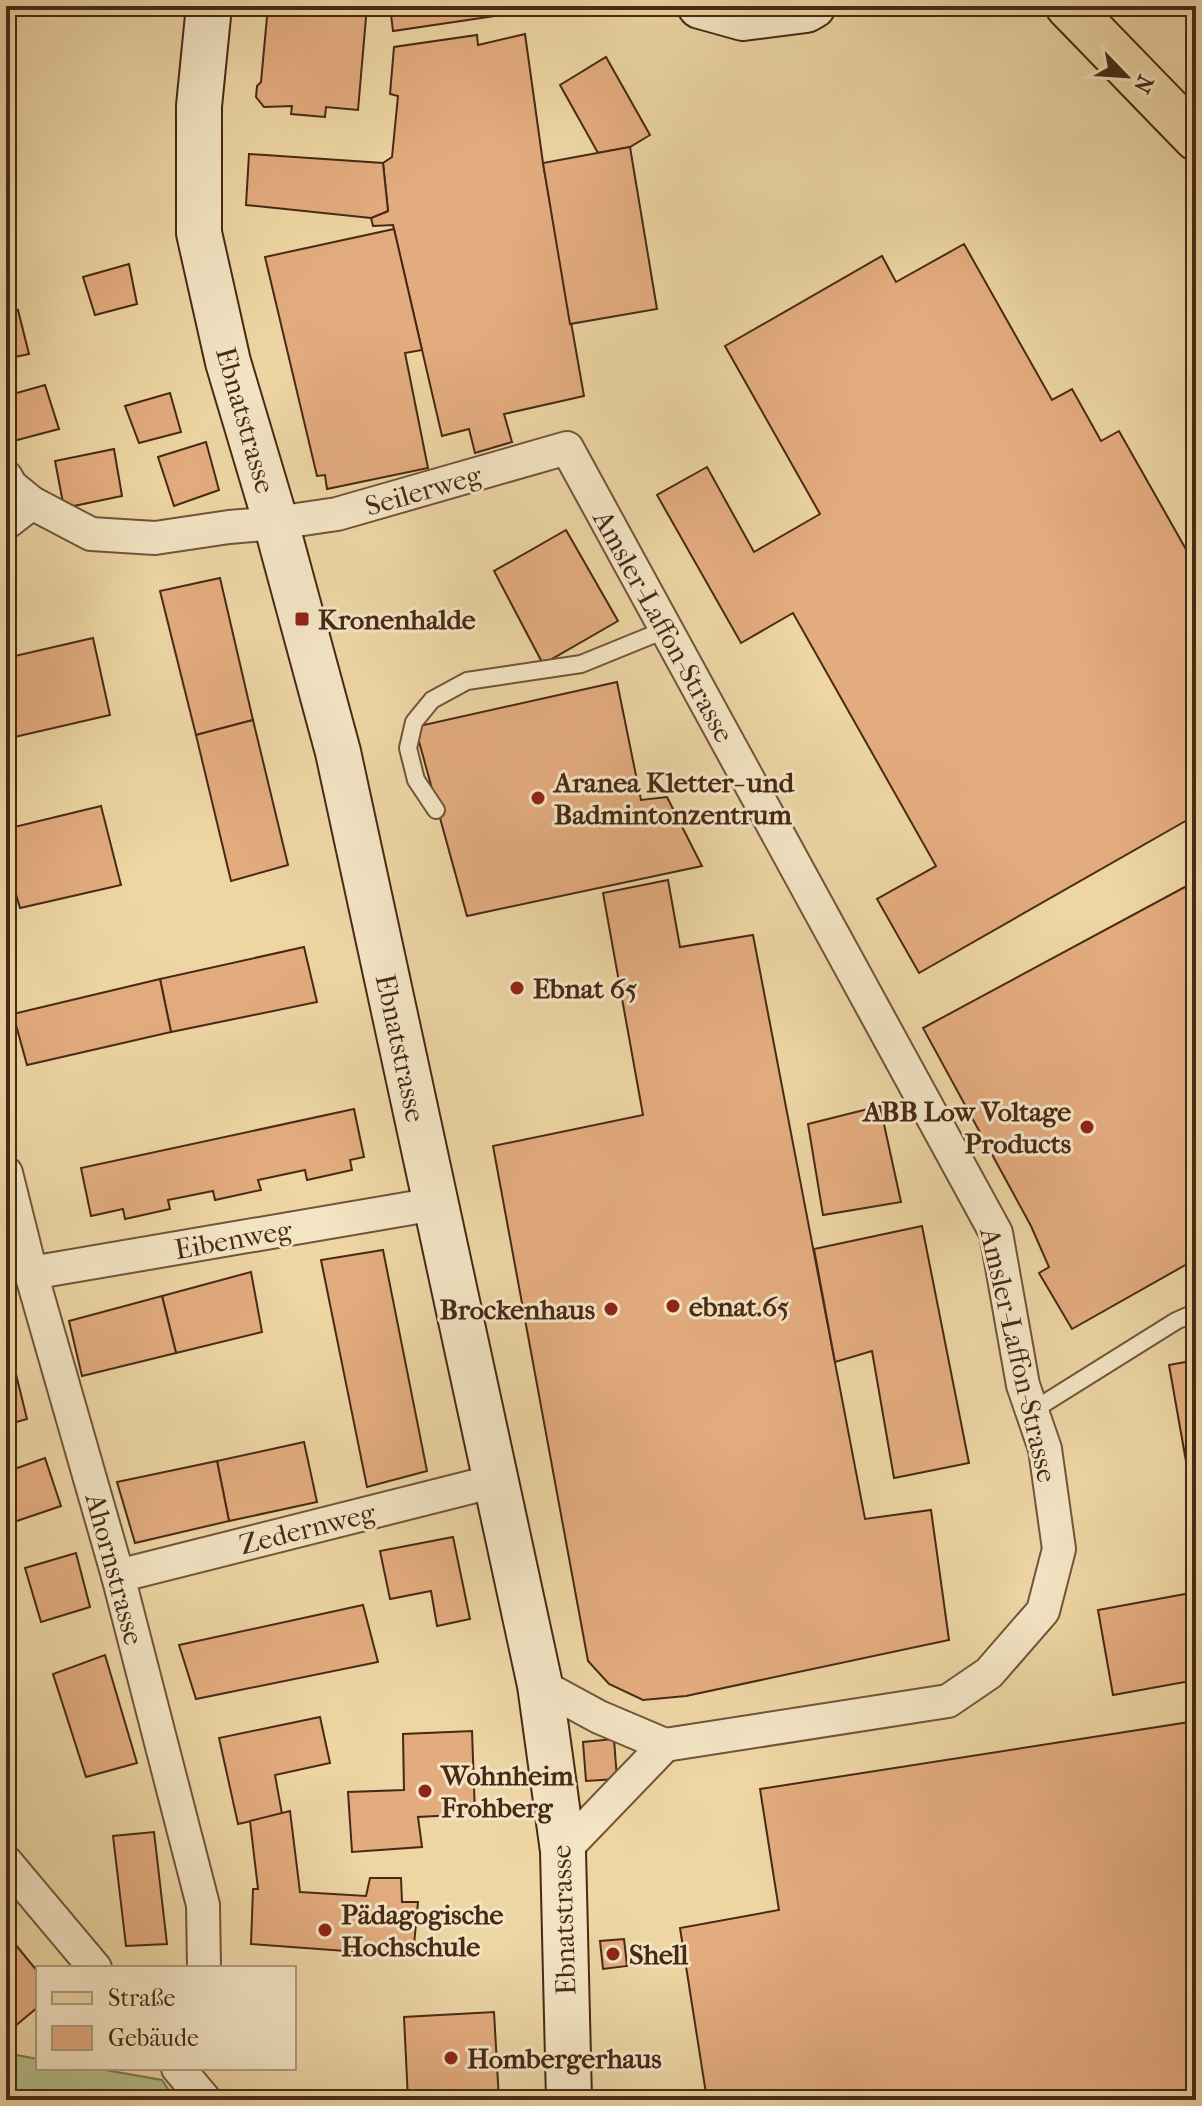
<svg xmlns="http://www.w3.org/2000/svg" width="1202" height="2106" font-family="'IM FELL French Canon',serif">
  <style>
    .green { fill: #b3be8a; stroke: #7e7450; stroke-width: 2 }
    .building { fill: #e3ac7f; stroke: #482915; stroke-width: 2 }
    .lines { fill: none; stroke-linecap: round; stroke-linejoin: round }
    .lane-casing { stroke: #715439; stroke-width: 20 }
    .street-casing { stroke: #715439; stroke-width: 36 }
    .secondary-casing { stroke: #482915; stroke-width: 48 }
    .primary-casing { stroke: #482915; stroke-width: 48 }
    .lane { stroke: #f3e4c4; stroke-width: 16 }
    .street { stroke: #f3e4c4; stroke-width: 32 }
    .secondary { stroke: #f3e4c4; stroke-width: 44 }
    .primary { stroke: #edd5a4; stroke-width: 44 }
    .poi-dot { fill: #8f2418; stroke: #f3e4c4; stroke-width: 3 }
    .labels { text-anchor: middle; stroke-width: 6; stroke-linejoin: round; paint-order: stroke }
    .street-label { font-size: 28px; fill: #482915; stroke: #f3e4c4 }
    .poi-label { font-size: 28px; font-weight: bold; fill: #482915; stroke: #f3e4c4; text-anchor: start }
  </style>
  <rect width="100%" height="100%" fill="#edd5a4"/>
  <filter id="stains"><feTurbulence type="fractalNoise" baseFrequency=".0025" numOctaves="4"/><feColorMatrix values="0 0 0 0 .2 0 0 0 0 .09 0 0 0 0 .02 0 0 0 .5 -.17"/></filter>
  <radialGradient id="worn" r=".72"><stop offset=".6" stop-color="#630" stop-opacity="0"/><stop offset="1" stop-color="#630" stop-opacity=".3"/></radialGradient>
  <path class="green" d="M6,2053L38,2059V2068H94L162,2080L175,2100H6Z"/>
  <g class="building">
    <path d="M268,6H367L358,110L326,107L325,117L291,114L292,106L264,107L256,97L257,86L261,82Z"/>
    <path d="M390,6H514L515,13L393,31Z"/>
    <path d="M525,34L543,163L584,396L504,414L512,442L475,453L469,429L442,436L393,225L373,226L371,218L388,211L383,163L392,157L398,96L390,94L394,47L477,35L478,45Z"/>
    <path d="M606,57L650,135L630,147L598,153L560,85Z"/>
    <path d="M630,147L657,309L570,324L543,163Z"/>
    <path d="M249,154L383,163L388,211L371,218L246,205Z"/>
    <path d="M394,229L422,350L405,353L428,468L327,489L325,475L317,476L265,257Z"/>
    <path d="M964,244L1052,400L1072,389L1101,441L1119,431L1196,567V815L919,973L877,899L936,866L793,613L741,643L657,495L707,467L754,552L820,514L725,346L882,256L896,282Z"/>
    <path d="M129,264L137,304L95,315L83,277Z"/>
    <path d="M18,310L29,354L6,359V312Z"/>
    <path d="M45,385L59,429L6,443V396Z"/>
    <path d="M170,393L181,432L139,443L125,406Z"/>
    <path d="M206,442L219,490L174,506L158,457Z"/>
    <path d="M114,449L122,496L64,508L55,461Z"/>
    <path d="M566,530L618,621L543,664L494,571Z"/>
    <path d="M220,578L253,720L196,735L160,591Z"/>
    <path d="M93,638L110,715L6,739V658Z"/>
    <path d="M617,682L641,800L667,797L702,866L467,916L415,727Z"/>
    <path d="M253,720L288,865L231,881L196,735Z"/>
    <path d="M101,806L121,885L20,908L6,860V829Z"/>
    <path d="M668,880L680,947L753,935L865,1519L931,1510L949,1640L686,1696L643,1700L609,1684L588,1661L493,1146L643,1115L603,893Z"/>
    <path d="M1196,881V1259L1072,1329L1039,1273L1049,1267L1031,1226L923,1028Z"/>
    <path d="M304,947L317,1002L171,1032L160,979Z"/>
    <path d="M160,979L171,1032L27,1065L13,1014Z"/>
    <path d="M880,1106L901,1202L823,1215L808,1124Z"/>
    <path d="M354,1109L364,1157L350,1160L352,1170L307,1180L305,1170L258,1180L261,1190L215,1200L213,1191L168,1200L170,1209L125,1219L123,1209L91,1216L81,1168Z"/>
    <path d="M922,1226L969,1463L894,1478L872,1351L835,1362L814,1249Z"/>
    <path d="M383,1250L427,1471L367,1487L321,1260Z"/>
    <path d="M251,1272L262,1332L176,1353L162,1296Z"/>
    <path d="M162,1296L176,1353L82,1376L69,1321Z"/>
    <path d="M1196,1360V1518L1169,1365Z"/>
    <path d="M14,1366L27,1419L6,1425V1368Z"/>
    <path d="M304,1442L317,1502L229,1521L217,1461Z"/>
    <path d="M45,1458L61,1506L14,1522L6,1498V1472Z"/>
    <path d="M217,1461L229,1521L135,1543L117,1482Z"/>
    <path d="M453,1537L470,1619L437,1626L431,1591L390,1599L380,1551Z"/>
    <path d="M76,1553L90,1607L41,1622L25,1568Z"/>
    <path d="M1196,1592V1680L1113,1695L1098,1610Z"/>
    <path d="M363,1605L378,1662L196,1699L179,1645Z"/>
    <path d="M105,1655L137,1763L86,1777L53,1674Z"/>
    <path d="M320,1717L330,1763L275,1775L282,1814L238,1824L219,1738Z"/>
    <path d="M1196,1721V2100H707L680,1928L779,1910L760,1789Z"/>
    <path d="M472,1731L475,1814L418,1817L422,1847L352,1852L348,1792L404,1790L403,1734Z"/>
    <path d="M614,1739L617,1779L586,1781L583,1742Z"/>
    <path d="M290,1811L300,1892L366,1896L370,1878H401L402,1902H418L413,1956L251,1944L253,1889H258L250,1821Z"/>
    <path d="M154,1832L167,1944L126,1946L113,1836Z"/>
    <path d="M6,1933L38,1972V2007L8,2032L6,2030Z"/>
    <path d="M624,1939L627,1966L603,1969L600,1941Z"/>
    <path d="M494,2012L499,2100H408L404,2017Z"/>
  </g>
  <g class="lines">
    <defs>
      <g id="lane">
        <path d="M1190,6L1196,12"/>
        <path d="M436,810L416,780L408,748L414,722L432,700L467,681L581,664L667,629"/>
        <path d="M1032,1411L1176,1321L1196,1312"/>
      </g>
      <g id="street">
        <path d="M6,477L11,486L32,503L91,534L155,538L229,527L276,523L337,514L567,448L996,1233L1023,1385L1045,1449L1059,1549L1043,1611L989,1673L948,1701L665,1745L599,1717L540,1685"/>
        <path d="M6,523L32,503"/>
        <path d="M6,1173L31,1273L118,1576L203,1905L204,1968"/>
        <path d="M31,1273L435,1204"/>
        <path d="M118,1576L495,1481"/>
        <path d="M563,1851L665,1745"/>
        <path d="M6,1862L95,1968"/>
        <path d="M178,2068L205,2100"/>
      </g>
      <g id="secondary">
        <path d="M209,6L199,106V233L228,362L276,523L338,752L540,1685L563,1851L569,2100"/>
        <path d="M700,6L743,18L806,10L813,6"/>
      </g>
      <path id="primary" d="M1068,6L1196,138"/>
    </defs>
    <use href="#lane" class="lane-casing"/>
    <use href="#street" class="street-casing"/>
    <use href="#secondary" class="secondary-casing"/>
    <use href="#primary" class="primary-casing"/>
    <use href="#lane" class="lane"/>
    <use href="#street" class="street"/>
    <use href="#secondary" class="secondary"/>
    <use href="#primary" class="primary"/>
  </g>
  <g class="poi-dot">
    <rect x="294" y="611" width="16" height="16" rx="4"/>
    <circle cx="538" cy="798" r="8"/>
    <circle cx="517" cy="988" r="8"/>
    <circle cx="1087" cy="1127" r="8"/>
    <circle cx="673" cy="1306" r="8"/>
    <circle cx="611" cy="1309" r="8"/>
    <circle cx="425" cy="1791" r="8"/>
    <circle cx="325" cy="1930" r="8"/>
    <circle cx="613" cy="1954" r="8"/>
    <circle cx="451" cy="2058" r="8"/>
  </g>
  <g class="labels">
    <g class="street-label">
      <text transform="translate(246 420) rotate(74)" y="10">Ebnatstrasse</text>
      <text transform="translate(423 490) rotate(-16)" y="10">Seilerweg</text>
      <text transform="translate(664 626) rotate(61)" y="10">Amsler-Laffon-Strasse</text>
      <text transform="translate(401 1048) rotate(78)" y="10">Ebnatstrasse</text>
      <text transform="translate(233 1239) rotate(-10)" y="10">Eibenweg</text>
      <text transform="translate(1019 1355) rotate(77)" y="10">Amsler-Laffon-Strasse</text>
      <text transform="translate(307 1528) rotate(-14)" y="10">Zedernweg</text>
      <text transform="translate(115 1569) rotate(75)" y="10">Ahornstrasse</text>
      <text transform="translate(563 1920) rotate(-92)" y="10">Ebnatstrasse</text>
    </g>
    <g class="poi-label">
      <text x="318" y="629">Kronenhalde</text>
      <text x="554" y="792">Aranea Kletter- und<tspan x="554" dy="32">Badmintonzentrum</tspan></text>
      <text x="533" y="998">Ebnat 65</text>
      <text x="1071" y="1121" text-anchor="end">ABB Low Voltage<tspan x="1071" dy="32">Products</tspan></text>
      <text x="689" y="1316">ebnat.65</text>
      <text x="595" y="1319" text-anchor="end">Brockenhaus</text>
      <text x="441" y="1785">Wohnheim<tspan x="441" dy="32">Frohberg</tspan></text>
      <text x="341" y="1924">Pädagogische<tspan x="341" dy="32">Hochschule</tspan></text>
      <text x="629" y="1964">Shell</text>
      <text x="467" y="2068">Hombergerhaus</text>
    </g>
  </g>
  <rect width="1202" height="2106" fill="none" stroke="#edd5a4" stroke-width="32"/>
  <rect x="8" y="8" width="1186" height="2090" fill="none" stroke="#482915" stroke-width="4"/>
  <rect x="16" y="16" width="1170" height="2074" fill="none" stroke="#482915" stroke-width="2"/>
  <rect x="36" y="1966" width="260" height="104" fill="#f3e4c4" stroke="#af997e" stroke-width="2"/>
  <rect x="52" y="1992" width="40" height="12" fill="#edd5a4" stroke="#af997e" stroke-width="2"/>
  <text x="108" y="2006" font-size="24" fill="#482915">Straße</text>
  <rect x="52" y="2026" width="40" height="24" fill="#e3ac7f" stroke="#af997e" stroke-width="2"/>
  <text x="108" y="2046" font-size="24" fill="#482915">Gebäude</text>
  <g transform="translate(1126 76) rotate(115)" stroke="#f3e4c4" stroke-width="6" paint-order="stroke">
  <path d="M0-6L14 30L0 20L-14 30Z" fill="#482915"/>
  <text y="-12" font-size="22" font-weight="bold" text-anchor="middle" fill="#482915">N</text>
  </g>
  <rect width="100%" height="100%" filter="url(#stains)"/>
  <rect width="100%" height="100%" fill="url(#worn)"/>
</svg>
